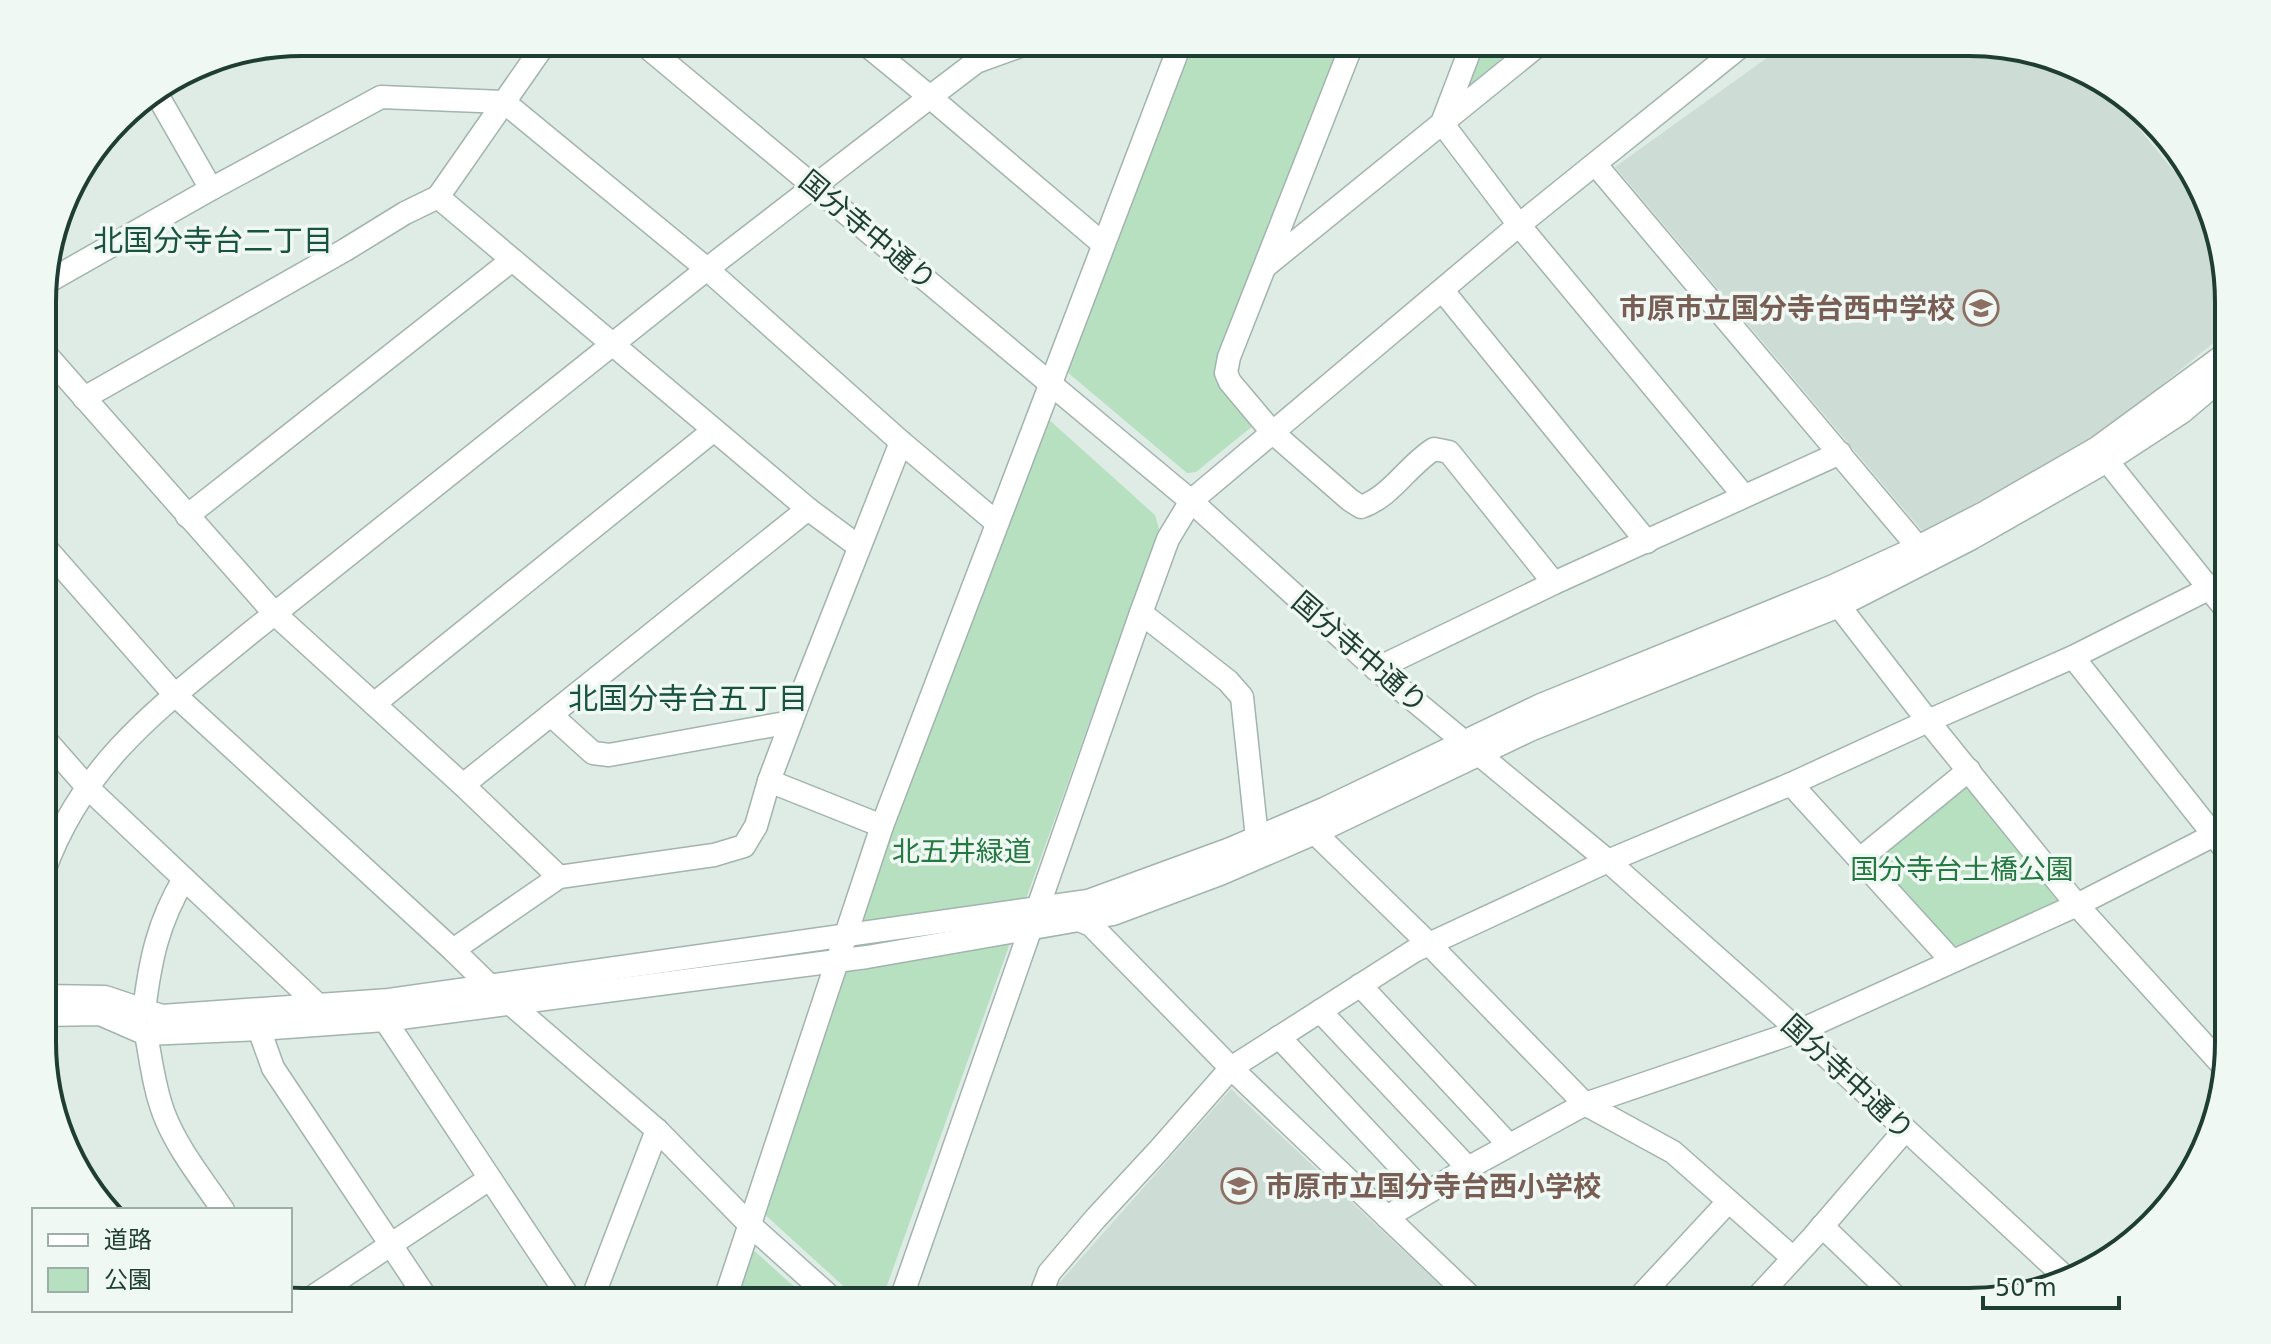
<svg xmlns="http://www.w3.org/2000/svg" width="2271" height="1344" font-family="'DejaVu Sans','Noto Sans JP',sans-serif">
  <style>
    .built { fill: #cddcd5 }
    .green { fill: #b6e0bf }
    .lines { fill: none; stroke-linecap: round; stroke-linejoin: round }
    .minor-casing { stroke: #a1b4ad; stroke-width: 25 }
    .minor { stroke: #fff; stroke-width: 22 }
    .labels { text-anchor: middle; stroke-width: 7; stroke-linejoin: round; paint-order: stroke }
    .street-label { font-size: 28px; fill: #1e3e34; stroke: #f0f8f4 }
    .education-label { font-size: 28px; font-weight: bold; fill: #785e54; stroke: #f0f8f4; text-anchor: end }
    .park-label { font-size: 28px; fill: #247941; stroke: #f0f8f4 }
    .neighbourhood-label { font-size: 30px; fill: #185241; stroke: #f0f8f4 }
    .rim { fill: none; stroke: #1e3e34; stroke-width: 4 }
  </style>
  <rect width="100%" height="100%" fill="#dfece6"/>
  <g class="built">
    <path d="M1789,42H1969L2096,76L2205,209L2228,285V331L2114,424L1924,533L1615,167Z"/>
    <path d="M1231,1089L1458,1302H1052L1059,1283Z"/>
  </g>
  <g class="green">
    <path d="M1193,42H1341L1216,376L1254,425L1196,472L1187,473L1066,371Z"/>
    <path d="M1481,42H1529L1476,87L1466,82Z"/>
    <path d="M1046,417L1155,515L1159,529L881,1302H861L762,1212L890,826Z"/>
    <path d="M1969,782L2060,894L2058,902L1959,948L1949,944L1873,862V855Z"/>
    <path d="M750,1247L811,1302H732Z"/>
  </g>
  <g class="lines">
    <defs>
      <g id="minor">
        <path d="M641,42L1191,501L1376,669L1608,861L1799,1031L2065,1277"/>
        <path d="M863,42L930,97L1103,244"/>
        <path d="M1353,42L1229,357L1226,373L1230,382L1272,432L1350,500L1361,507C1391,497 1408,465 1434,449L1449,452L1554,583"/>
        <path d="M1473,42L1442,123L1519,225L1744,496"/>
        <path d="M155,91L211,189"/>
        <path d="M1596,165L1918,547"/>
        <path d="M438,197L808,509L858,546"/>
        <path d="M1267,265L1542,42"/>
        <path d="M44,284L211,189L381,97L504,102L707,269L901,442L997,523"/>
        <path d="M1443,291L1647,542"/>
        <path d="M44,352L275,614L463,785L559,877"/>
        <path d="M84,398L345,250L405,213L438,197L546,42"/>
        <path d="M2100,452L2228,612"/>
        <path d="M187,516L512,260"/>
        <path d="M44,546L175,695L453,950L490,986L657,1130L750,1225L836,1302"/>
        <path d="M1834,595L1839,606L1928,721L2077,905L2225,1068"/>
        <path d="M1141,613L1228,681L1242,697L1257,838"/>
        <path d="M2073,657L2228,853"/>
        <path d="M1376,669L1554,583L1840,453"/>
        <path d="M374,704L714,430"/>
        <path d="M551,715L593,753L609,755L791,722"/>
        <path d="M44,738L88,788L318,1005"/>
        <path d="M769,781L882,826"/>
        <path d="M1791,784L1952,961"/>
        <path d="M463,785L808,509"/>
        <path d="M1315,833L1430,945L1585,1104L1673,1152L1793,1258"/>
        <path d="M1860,859L1969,770"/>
        <path d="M44,871C84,760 163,705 249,634L707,269L930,97L976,62L1031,42"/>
        <path d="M1079,920L1091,925L1231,1068L1476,1302"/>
        <path d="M453,950L559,877L714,855L744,846L756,826L769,781L804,688L901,442"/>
        <path d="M1360,985L1509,1145"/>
        <path d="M44,996L105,997L162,1016L389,1000L1088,901L1230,849L1326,808L1541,705L1831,587L1918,547L1984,513L2097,448L2228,352"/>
        <path d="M144,1011C150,961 158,922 184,879"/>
        <path d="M1320,1011L1468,1168"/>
        <path d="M257,1014L259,1029L273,1068L429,1302"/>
        <path d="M44,1015L100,1014L146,1034L259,1029L385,1020L867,957L1113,914L1220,874L1315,833L1530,730L1839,606L1972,538L2107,461L2182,412L2228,373"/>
        <path d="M385,1020L572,1302"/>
        <path d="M146,1034C151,1060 154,1088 164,1114C177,1148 202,1179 223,1210"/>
        <path d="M1279,1037L1425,1193"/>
        <path d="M1387,1217L1468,1168L1585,1104L1799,1031L2077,905L2214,835"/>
        <path d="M1822,1226L1900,1301"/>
        <path d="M305,1302L489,1179"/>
        <path d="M591,1302L657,1130"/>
        <path d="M724,1302L882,826L1181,42"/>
        <path d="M900,1302L1141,613L1168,539L1191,501L1519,225L1746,42"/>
        <path d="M1038,1302L1049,1273L1095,1219L1159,1150L1231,1068L1414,951L1608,861L1791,784L1928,721L2073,657L2228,579"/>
        <path d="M1635,1302L1728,1202"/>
        <path d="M1753,1302L1813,1237L1905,1130"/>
      </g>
    </defs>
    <use href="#minor" class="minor-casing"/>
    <use href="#minor" class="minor"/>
  </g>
  <defs>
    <symbol id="school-ring" viewBox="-11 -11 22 22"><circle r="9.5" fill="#f0f8f4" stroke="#8d6e63" stroke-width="1.5"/><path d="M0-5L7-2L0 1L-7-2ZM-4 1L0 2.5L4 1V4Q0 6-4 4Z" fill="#8d6e63"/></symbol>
  </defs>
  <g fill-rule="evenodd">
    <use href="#school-ring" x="1961" y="288" width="40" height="40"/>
    <use href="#school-ring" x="1219" y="1166" width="40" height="40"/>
  </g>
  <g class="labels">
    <g class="street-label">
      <text transform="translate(868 230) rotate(40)" y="10">国分寺中通り</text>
      <text transform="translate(1360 652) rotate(41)" y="10">国分寺中通り</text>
      <text transform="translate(1848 1077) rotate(43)" y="10">国分寺中通り</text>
    </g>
    <g class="education-label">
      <text x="1955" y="318">市原市立国分寺台西中学校</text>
      <text x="1265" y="1196" text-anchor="start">市原市立国分寺台西小学校</text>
    </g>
    <g class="park-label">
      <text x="962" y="861">北五井緑道</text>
      <text x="1962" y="879">国分寺台土橋公園</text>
    </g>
    <g class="neighbourhood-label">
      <text x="213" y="251">北国分寺台二丁目</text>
      <text x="688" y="709">北国分寺台五丁目</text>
    </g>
  </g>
  <path d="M0 0H2271V1344H0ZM302 56H1969A246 246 0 0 1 2215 302V1042A246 246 0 0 1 1969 1288H302A246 246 0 0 1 56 1042V302A246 246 0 0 1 302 56Z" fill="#f0f8f4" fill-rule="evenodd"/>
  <path class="rim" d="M302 56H1969A246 246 0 0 1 2215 302V1042A246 246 0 0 1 1969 1288H302A246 246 0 0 1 56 1042V302A246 246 0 0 1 302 56Z"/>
  <rect x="32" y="1208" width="260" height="104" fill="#f0f8f4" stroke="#9caea7" stroke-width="2"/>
  <rect x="48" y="1234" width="40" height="12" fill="#ffffff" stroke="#9caea7" stroke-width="2"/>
  <text x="104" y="1248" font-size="24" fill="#1e3e34">道路</text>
  <rect x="48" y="1268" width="40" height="24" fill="#b6e0bf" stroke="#9caea7" stroke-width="2"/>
  <text x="104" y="1288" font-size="24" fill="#1e3e34">公園</text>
  <path d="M1983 1296v12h136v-12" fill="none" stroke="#1e3e34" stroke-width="4"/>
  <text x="1995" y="1296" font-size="24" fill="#1e3e34" stroke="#f0f8f4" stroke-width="6" paint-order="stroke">50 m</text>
</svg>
